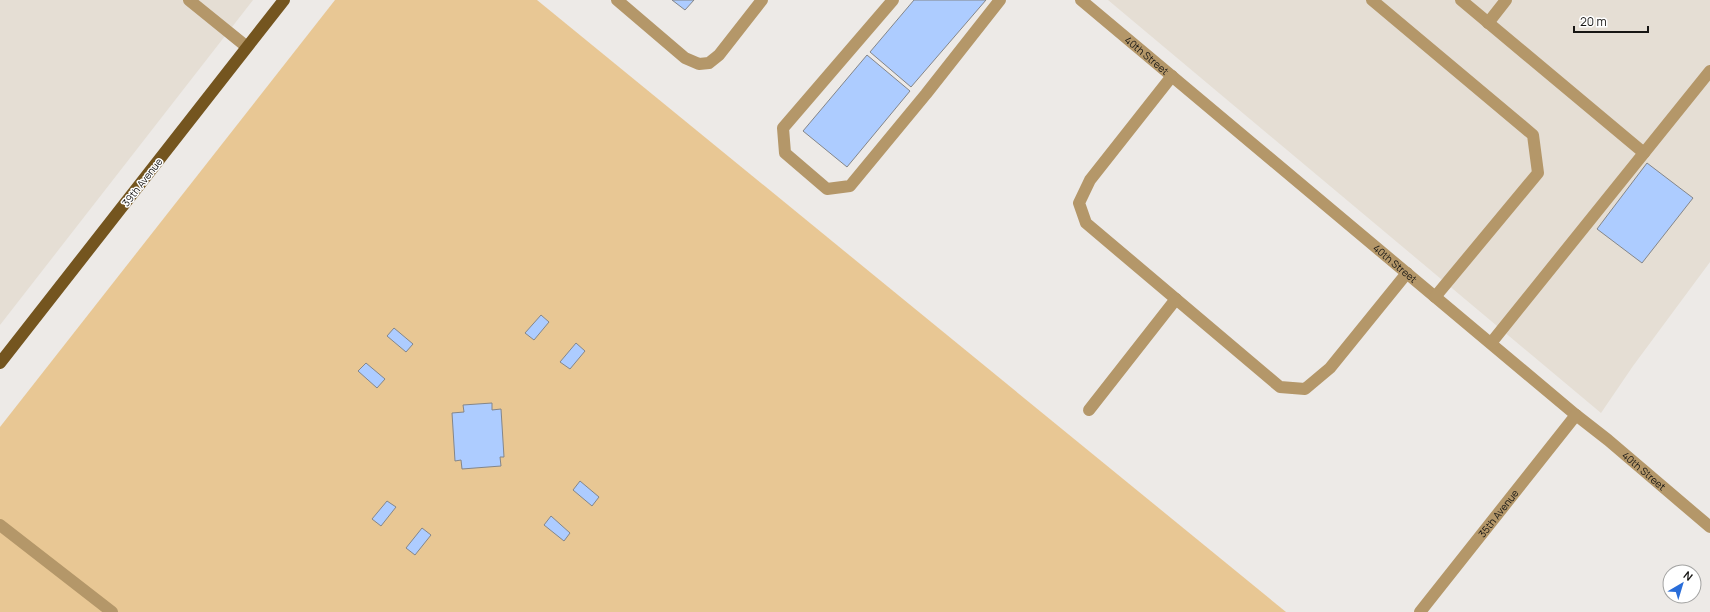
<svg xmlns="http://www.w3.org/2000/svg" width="1710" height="612" font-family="Manrope,sans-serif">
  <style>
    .built { fill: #e5ded4 }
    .green { fill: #e8c794 }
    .building { fill: #adccff; stroke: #848689 }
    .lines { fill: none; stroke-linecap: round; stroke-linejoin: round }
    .minor { stroke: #b49769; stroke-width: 12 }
    .major { stroke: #74551f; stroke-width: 12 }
    .labels { text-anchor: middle; stroke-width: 3; stroke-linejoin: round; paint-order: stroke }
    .street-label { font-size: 10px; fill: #171614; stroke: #fff }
  </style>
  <rect width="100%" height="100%" fill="#edeae7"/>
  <g class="built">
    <path d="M0,0H253L0,325Z"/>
    <path d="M1108,0H1710V262L1633,366L1601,413Z"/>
  </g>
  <path class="green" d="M335,0H537L1286,612H0V427Z"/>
  <g class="building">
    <path d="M672,0H694L685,10Z"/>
    <path d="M914,0H986L911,87L870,52Z"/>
    <path d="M867,55L910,91L847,167L803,131Z"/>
    <path d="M1647,163L1693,198L1642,263L1597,229Z"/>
    <path d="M541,315L549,322L534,340L525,333Z"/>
    <path d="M394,328L413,344L406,352L387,336Z"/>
    <path d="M576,343L585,351L570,369L560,362Z"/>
    <path d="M366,363L385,379L377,388L358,371Z"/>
    <path d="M492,403V410L501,409L504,457H500L501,466L462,469L461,460L455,461L452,413L464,412L463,405Z"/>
    <path d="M580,481L599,497L592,506L573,490Z"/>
    <path d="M387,501L396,507L381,526L372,519Z"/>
    <path d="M551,516L570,533L564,541L544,525Z"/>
    <path d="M422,528L431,535L415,555L406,548Z"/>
  </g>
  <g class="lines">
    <g class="minor">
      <path d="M189,0L247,47"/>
      <path d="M617,0L685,58L699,64L709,63L719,55L762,0"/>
      <path d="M893,0L783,128L785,153L827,189L850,186L926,94L1000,0"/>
      <path id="s1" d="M1081,0L1576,415L1608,440L1710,527"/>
      <path d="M1372,0L1533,135L1538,173L1435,297"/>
      <path d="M1461,0L1644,153"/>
      <path d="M1488,23L1506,0"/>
      <path d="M1172,76L1090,180L1079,203L1086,223L1280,387L1305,389L1330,368L1407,273"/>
      <path d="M1491,343L1710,71"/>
      <path d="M1089,410L1176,299"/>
      <path d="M0,525L112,612"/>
      <path id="s2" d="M1420,612L1576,415"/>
    </g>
    <path class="major" d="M0,363L284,0"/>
  </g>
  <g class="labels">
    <g class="street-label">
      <text dy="4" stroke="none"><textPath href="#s1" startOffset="86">40th Street</textPath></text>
      <text transform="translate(142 182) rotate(-52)" y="4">39th Avenue</text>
      <text dy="4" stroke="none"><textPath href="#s1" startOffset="410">40th Street</textPath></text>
      <text dy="4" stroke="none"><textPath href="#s1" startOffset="734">40th Street</textPath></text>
      <text dy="4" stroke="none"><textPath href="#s2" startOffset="126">35th Avenue</textPath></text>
    </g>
  </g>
  <g transform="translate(1682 584) rotate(38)"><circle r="19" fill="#ffffff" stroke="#a2a2a1"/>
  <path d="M0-3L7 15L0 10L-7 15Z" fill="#296dd9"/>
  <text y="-6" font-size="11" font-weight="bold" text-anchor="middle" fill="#171614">N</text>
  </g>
  <path d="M1574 26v6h74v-6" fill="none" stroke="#171614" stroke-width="2"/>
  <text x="1580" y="26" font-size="12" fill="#171614" stroke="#ffffff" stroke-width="3" paint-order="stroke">20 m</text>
</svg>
